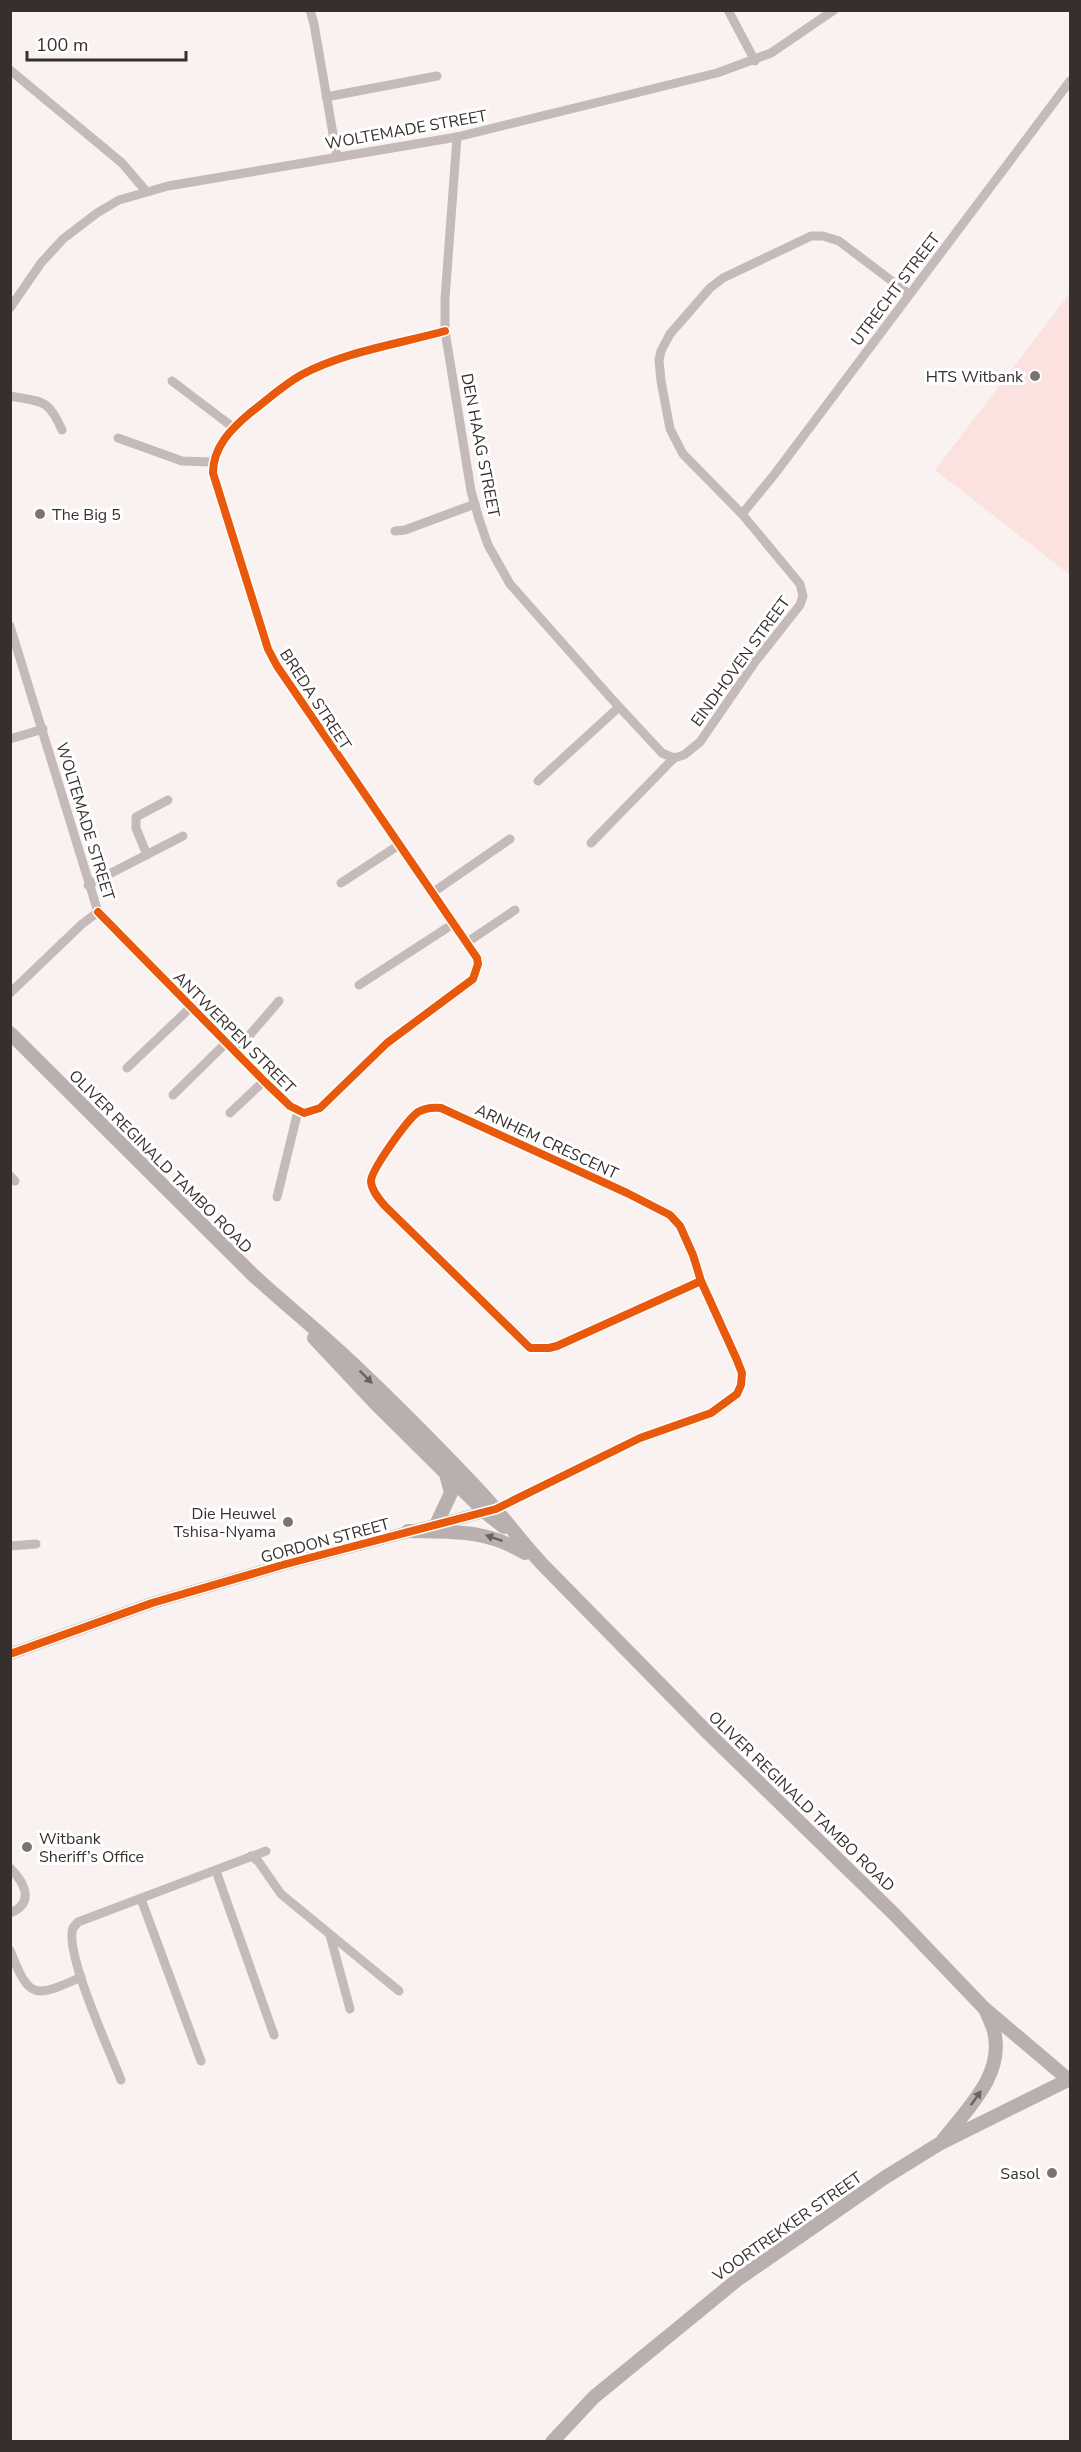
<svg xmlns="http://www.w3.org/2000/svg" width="1081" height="2452" font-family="'Nunito Sans',sans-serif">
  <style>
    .green { fill: #fbe2de }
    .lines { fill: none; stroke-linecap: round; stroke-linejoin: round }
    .minor { stroke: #c3bab9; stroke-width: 9 }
    .tertiary { stroke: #c3bab9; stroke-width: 12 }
    .secondary { stroke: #b9afae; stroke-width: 14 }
    .cycleway-casing { stroke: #fff; stroke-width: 11 }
    .cycleway { stroke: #e8590c; stroke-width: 8 }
    .oneway { fill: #6a6261 }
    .poi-dot { fill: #7b7372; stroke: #fff; stroke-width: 2 }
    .labels { text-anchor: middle; stroke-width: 6; stroke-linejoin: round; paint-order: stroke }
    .street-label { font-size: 16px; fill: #362f2e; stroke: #fff }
    .poi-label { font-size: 16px; fill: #362f2e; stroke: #fff; text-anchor: end }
  </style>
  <rect width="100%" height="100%" fill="#faf2f0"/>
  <path class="green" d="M1070,293V575L935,470Z"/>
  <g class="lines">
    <g class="minor">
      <path d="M310,10L314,24L337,157"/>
      <path d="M728,10L755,61"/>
      <path d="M10,70L122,163L145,190"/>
      <path d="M326,97L437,76"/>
      <path d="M457,137L445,299V331L471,491L479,519L488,545L510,584L610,697L662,753L674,758"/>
      <path d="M10,308L41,263L63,239L97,213L119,200L168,186L457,137L717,73L771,53L834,10"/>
      <path d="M172,381L234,428"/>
      <path d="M10,396C42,402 48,398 62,430"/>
      <path d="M118,438L182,461L213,462"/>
      <path d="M742,514L774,475L1070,81"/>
      <path d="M395,531L405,530L475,504"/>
      <path d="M10,626L98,912L82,924L10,993"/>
      <path d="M10,739L43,729"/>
      <path d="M674,758L684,755L700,742L755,662L800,605L803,596L800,584L742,514L683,454L670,429L661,381L659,360L661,351L670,334L710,288L723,278L811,236H823L839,241L909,294"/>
      <path d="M538,781L619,707"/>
      <path d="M591,843L674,758"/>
      <path d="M147,855L136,828V817L168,800"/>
      <path d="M341,883L399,845"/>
      <path d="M88,885L183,836"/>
      <path d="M432,893L510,839"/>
      <path d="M98,912L264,1081L290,1106L304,1113L320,1108L387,1043L473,979L478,964L477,958L277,666L268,649L213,473C213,447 231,429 250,413C267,400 282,386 301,375C344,352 398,344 445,331"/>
      <path d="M466,943L515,910"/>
      <path d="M359,985L453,924"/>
      <path d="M235,1052L279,1001"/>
      <path d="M127,1068L190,1008"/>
      <path d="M173,1095L226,1043"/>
      <path d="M230,1113L264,1081"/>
      <path d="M10,1176L15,1181"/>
      <path d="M277,1197L298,1111"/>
      <path d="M496,1509L640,1438L711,1413L737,1394L741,1385L742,1373L701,1281L693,1255L680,1226L670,1215L627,1193L441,1108C433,1107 425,1108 418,1112C408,1119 370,1171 371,1182C372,1191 379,1199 385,1206L530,1348H549L557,1346L701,1281"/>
      <path d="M10,1546L36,1544"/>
      <path d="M251,1856L258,1861L281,1894L399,1991"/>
      <path d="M10,1868C25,1883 35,1903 10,1913"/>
      <path d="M216,1871L274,2035"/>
      <path d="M141,1899L201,2061"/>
      <path d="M330,1935L350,2009"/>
      <path d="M10,1950C29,2000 35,1998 81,1977"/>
      <path d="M121,2080C110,2052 64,1952 73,1928L78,1922L266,1851"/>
    </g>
    <path class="tertiary" d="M10,1654L152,1603L286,1564L492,1510"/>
    <g class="secondary">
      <path d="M10,1033L252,1274C280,1300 309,1323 337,1349C385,1393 431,1440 476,1487C500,1512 520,1541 544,1566L709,1734L894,1914L984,2008L1069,2080"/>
      <path d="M314,1338L375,1403L486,1513L504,1527"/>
      <path d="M436,1525L451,1493L446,1474"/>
      <path d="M408,1531C453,1532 485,1529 525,1553"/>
      <path d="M943,2140C967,2109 1005,2074 994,2031C992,2024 988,2016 985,2009"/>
      <path d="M552,2442L594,2397L737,2280L884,2178L939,2144L1070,2079"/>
    </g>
    <defs>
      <g id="cycleway">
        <path d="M98,912L264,1081L290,1106L304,1113L320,1108L387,1043L473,979L478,964L477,958L277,666L268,649L213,473C213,447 231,429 250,413C267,400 282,386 301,375C344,352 398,344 445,331"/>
        <path d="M10,1654L152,1603L286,1564L496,1509L640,1438L711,1413L737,1394L741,1385L742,1373L737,1360L701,1281L693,1255L680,1226L670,1215L627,1193L441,1108C433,1107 425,1108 418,1112C408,1119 370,1171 371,1182C372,1191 379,1199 385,1206L530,1348H549L557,1346L701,1281"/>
      </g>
    </defs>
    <use href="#cycleway" class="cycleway-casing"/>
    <use href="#cycleway" class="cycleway"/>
  </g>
  <defs><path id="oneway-solid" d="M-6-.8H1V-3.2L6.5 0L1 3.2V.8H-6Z" transform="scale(1.5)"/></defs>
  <g class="oneway">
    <use href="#oneway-solid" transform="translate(366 1377) rotate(45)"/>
    <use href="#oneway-solid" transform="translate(494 1538) rotate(-161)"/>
    <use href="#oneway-solid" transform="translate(976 2098) rotate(-54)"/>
  </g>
  <g class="poi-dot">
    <circle cx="1035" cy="376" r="6"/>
    <circle cx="40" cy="514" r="6"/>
    <circle cx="288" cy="1522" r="6"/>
    <circle cx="27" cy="1847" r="6"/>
    <circle cx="1052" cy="2173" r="6"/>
  </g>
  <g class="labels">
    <g class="street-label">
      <text transform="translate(406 129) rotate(-10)" y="6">WOLTEMADE STREET</text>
      <text transform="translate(895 289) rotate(-53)" y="6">UTRECHT STREET</text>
      <text transform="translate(481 445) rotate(79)" y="6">DEN HAAG STREET</text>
      <text transform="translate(740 661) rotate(-54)" y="6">EINDHOVEN STREET</text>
      <text transform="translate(316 699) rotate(57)" y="6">BREDA STREET</text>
      <text transform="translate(86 821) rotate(73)" y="6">WOLTEMADE STREET</text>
      <text transform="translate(235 1032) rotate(45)" y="6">ANTWERPEN STREET</text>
      <text transform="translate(547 1141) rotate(25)" y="6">ARNHEM CRESCENT</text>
      <text transform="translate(161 1161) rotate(45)" y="6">OLIVER REGINALD TAMBO ROAD</text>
      <text transform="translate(325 1540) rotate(-15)" y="6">GORDON STREET</text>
      <text transform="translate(802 1801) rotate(44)" y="6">OLIVER REGINALD TAMBO ROAD</text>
      <text transform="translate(787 2226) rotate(-35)" y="6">VOORTREKKER STREET</text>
    </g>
    <g class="poi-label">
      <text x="1023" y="382">HTS Witbank</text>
      <text x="52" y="520" text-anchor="start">The Big 5</text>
      <text x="276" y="1519">Die Heuwel<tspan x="276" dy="18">Tshisa-Nyama</tspan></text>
      <text x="39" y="1844" text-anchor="start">Witbank<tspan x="39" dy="18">Sheriff’s Office</tspan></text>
      <text x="1040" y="2179">Sasol</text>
    </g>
  </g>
  <rect width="1081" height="2452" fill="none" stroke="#362f2e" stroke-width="24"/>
  <path d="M27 51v9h159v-9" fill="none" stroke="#362f2e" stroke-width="3"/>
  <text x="36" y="51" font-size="18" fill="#362f2e" stroke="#ffffff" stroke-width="4.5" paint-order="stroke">100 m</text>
</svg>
